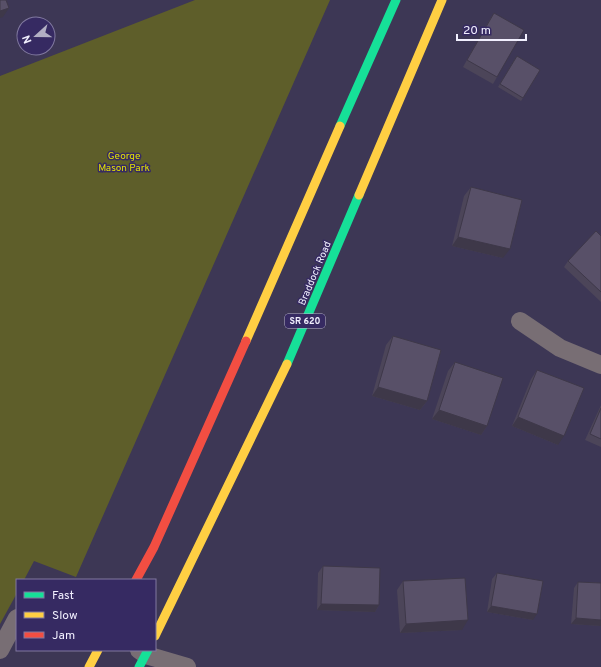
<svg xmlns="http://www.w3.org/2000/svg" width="601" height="667" font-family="Overpass,sans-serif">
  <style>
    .green { fill: #5e5e2a }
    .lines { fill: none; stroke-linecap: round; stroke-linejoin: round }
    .street { stroke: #786e74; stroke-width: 18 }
    .fast { stroke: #16e098; stroke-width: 9 }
    .slow { stroke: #ffcf43; stroke-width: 9 }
    .jam { stroke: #f24e42; stroke-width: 9 }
    .wall { fill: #4c4559 }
    .shaded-wall { fill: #3e3849 }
    .building { fill: #585068; stroke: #3e3849 }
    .labels { text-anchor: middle; stroke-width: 3; stroke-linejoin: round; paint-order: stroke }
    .shield { fill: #362a62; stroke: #b9b4cf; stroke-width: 1 }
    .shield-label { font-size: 9px; font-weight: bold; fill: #f1effe }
    .park-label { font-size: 10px; fill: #e2e100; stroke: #362a62 }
    .street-label { font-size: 10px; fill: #f1effe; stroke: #362a62 }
  </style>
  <rect width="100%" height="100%" fill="#3d3755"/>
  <path class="green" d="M195,0H330L76,577L34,561L24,580H17V593L0,624V76Z"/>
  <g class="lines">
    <g class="street">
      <path d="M520,321L560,348L601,365"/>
      <path d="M0,650L17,618"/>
      <path d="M139,650L146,655L187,667"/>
    </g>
    <g class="fast">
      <path d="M340,126L396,0"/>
      <path d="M287,364L359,195"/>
      <path d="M139,667L148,650"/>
    </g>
    <g class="slow">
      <path d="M359,195L442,0"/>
      <path d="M246,341L340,126"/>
      <path d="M155,636L287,364"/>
      <path d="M89,667L98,650"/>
    </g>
    <path class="jam" d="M136,580L154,547L246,341"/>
  </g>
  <g class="wall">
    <path d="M494,13L497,77L493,84L463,67L490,19Z"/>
    <path d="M515,59L523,98L521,101L498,87Z"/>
    <path d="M471,187L503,258L452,246L464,196Z"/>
    <path d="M601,236V302L564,267L568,261Z"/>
    <path d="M393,336L427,401L420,410L372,396L386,345Z"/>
    <path d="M455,362L487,426L481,435L432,419L448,371Z"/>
    <path d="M537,370L558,445L512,426L531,379Z"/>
    <path d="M601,405V447L585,440Z"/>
    <path d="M323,566L379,605L375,612L317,610L318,573Z"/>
    <path d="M497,573L533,620L487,612L492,579Z"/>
    <path d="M403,581L462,630L400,633L397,590Z"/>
    <path d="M578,582L601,583V626L571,624L574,588Z"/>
  </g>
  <g class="shaded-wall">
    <path d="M9,8L3,17L0,18V11Z"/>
    <path d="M458,237L510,249L503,258L452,246Z"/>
    <path d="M378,387L427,401L420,410L372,396Z"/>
    <path d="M439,410L487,426L481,435L432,419Z"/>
    <path d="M518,417L564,436L558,445L512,426Z"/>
    <path d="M321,604L379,605L375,612L317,610Z"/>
    <path d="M491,606L537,614L533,620L487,612Z"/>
    <path d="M576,618L601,620V626L571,624Z"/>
    <path d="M468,620L462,630L400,633L406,624Z"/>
  </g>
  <g class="building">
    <path d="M0,0H6L9,8L0,11Z"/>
    <path d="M494,13L524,30L497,77L467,60Z"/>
    <path d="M517,56L540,70L523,98L500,84Z"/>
    <path d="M471,187L522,200L510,249L458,237Z"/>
    <path d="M596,231L601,236V292L568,261Z"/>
    <path d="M393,336L441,350L427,401L378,387Z"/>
    <path d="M455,362L503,378L487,426L439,410Z"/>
    <path d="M537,370L584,388L564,436L518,417Z"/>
    <path d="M601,408V439L590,434Z"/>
    <path d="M323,566L380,568L379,605L321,604Z"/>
    <path d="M497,573L543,581L537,614L491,606Z"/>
    <path d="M465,578L468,620L406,624L403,581Z"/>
    <path d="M578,582L601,583V620L576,618Z"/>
  </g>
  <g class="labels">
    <rect class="shield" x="285" y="314" width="40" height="14" rx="3"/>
    <g class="shield-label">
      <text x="305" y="324">SR 620</text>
    </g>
    <g class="park-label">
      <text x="124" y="159">George<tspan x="124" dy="12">Mason Park</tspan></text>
    </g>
    <g class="street-label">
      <text transform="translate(314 273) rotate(-67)" y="4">Braddock Road</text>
    </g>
  </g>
  <rect x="16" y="579" width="140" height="72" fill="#362a62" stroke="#8179a0"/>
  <rect x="24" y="592" width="20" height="6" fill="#16e098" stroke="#8179a0"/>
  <text x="52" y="599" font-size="12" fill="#f1effe">Fast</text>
  <rect x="24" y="612" width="20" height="6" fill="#ffcf43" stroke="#8179a0"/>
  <text x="52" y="619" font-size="12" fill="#f1effe">Slow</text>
  <rect x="24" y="632" width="20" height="6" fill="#f24e42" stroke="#8179a0"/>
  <text x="52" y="639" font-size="12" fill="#f1effe">Jam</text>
  <g transform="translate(36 36) rotate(249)"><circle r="19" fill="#362a62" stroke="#8179a0"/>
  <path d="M0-3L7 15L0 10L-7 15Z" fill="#b2afc3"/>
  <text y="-6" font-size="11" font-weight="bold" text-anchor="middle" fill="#f1effe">N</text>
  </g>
  <path d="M457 34v6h69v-6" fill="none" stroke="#f1effe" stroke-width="2"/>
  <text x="463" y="34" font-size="12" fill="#f1effe" stroke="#362a62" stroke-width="3" paint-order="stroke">20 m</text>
</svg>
